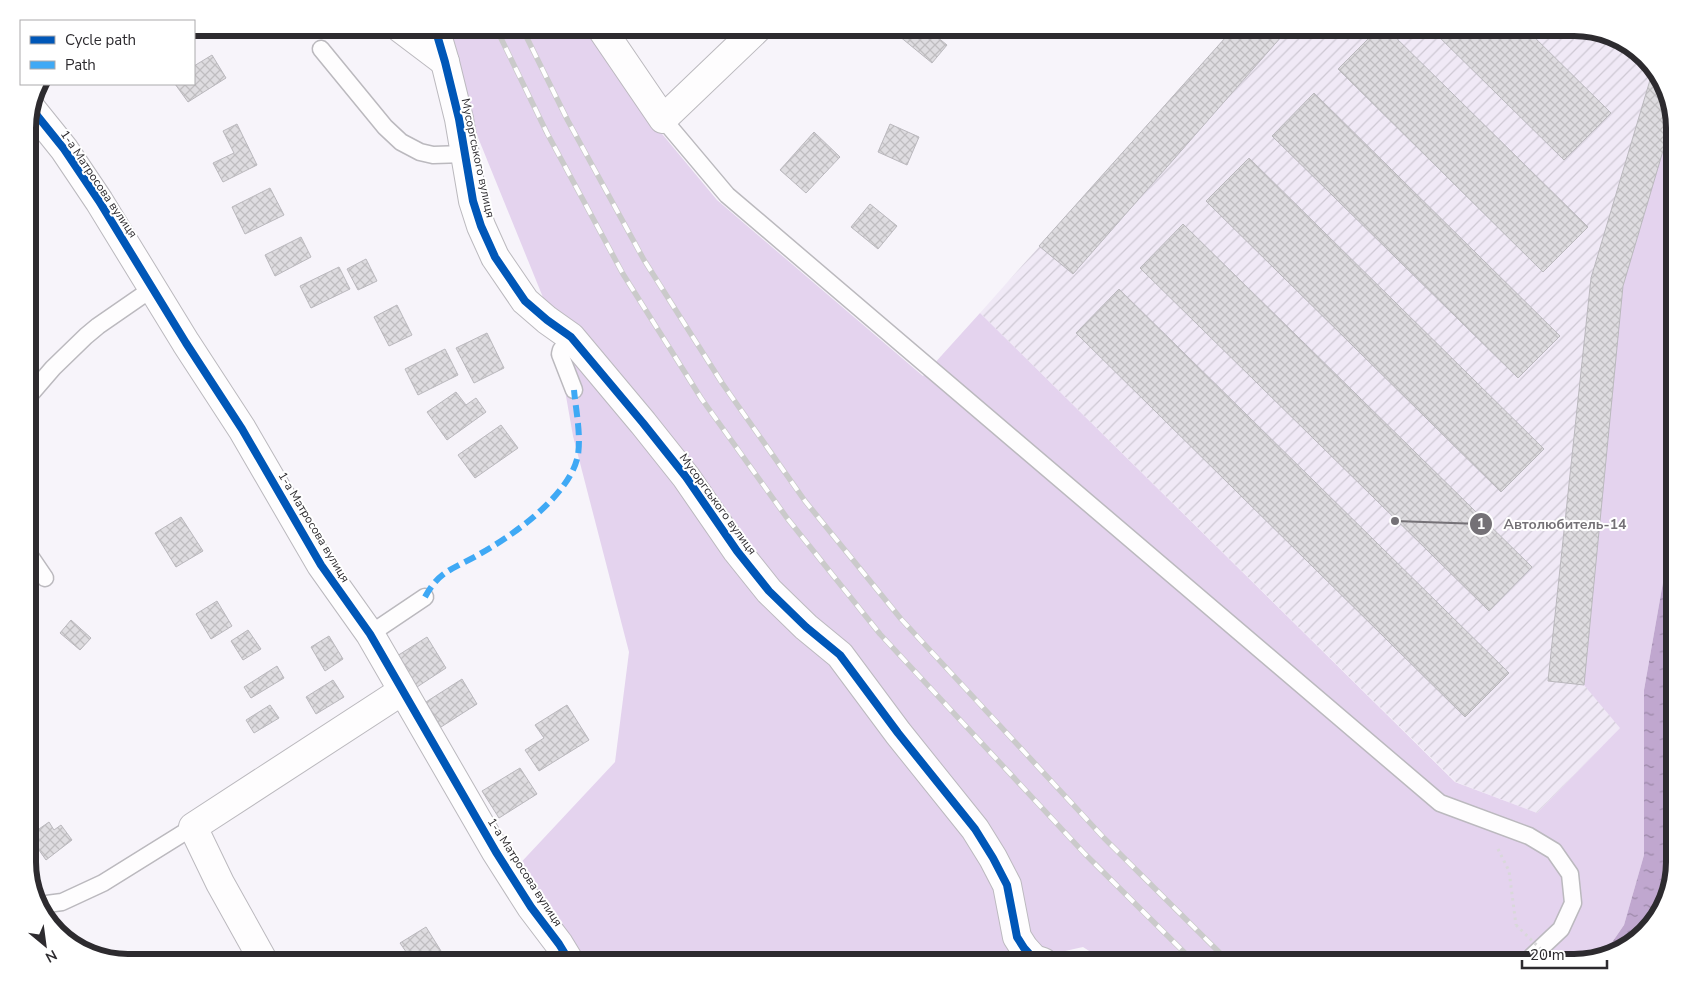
<svg xmlns="http://www.w3.org/2000/svg" width="1702" height="990" font-family="'Nunito Sans',sans-serif">
  <style>
    .industrial { fill: url(#industrial-furrows) }
    .green { fill: #e4d3ee }
    .water { fill: url(#water-ripples) }
    .building { fill: url(#building-cross-hatch); stroke: #bab8bd }
    .lines { fill: none; stroke-linecap: round; stroke-linejoin: round }
    .service-casing { stroke: #bbb9be; stroke-width: 19 }
    .minor-casing { stroke: #bbb9be; stroke-width: 30 }
    .path { stroke: #d9d8da; stroke-width: 3; stroke-dasharray: 2.5 4; stroke-linecap: butt }
    .service { stroke: #fefdfe; stroke-width: 16 }
    .minor { stroke: #fefdfe; stroke-width: 28 }
    .rail-casing { stroke: #cacaca; stroke-width: 5.5 }
    .rail { stroke: #fff; stroke-width: 4; stroke-dasharray: 11; stroke-linecap: butt }
    .path-bridge { stroke: #d9d8da; stroke-width: 3; stroke-dasharray: 2.5 4; stroke-linecap: butt }
    .quiet { stroke: #3fa9f5; stroke-width: 6; stroke-dasharray: 12 6; stroke-linecap: butt }
    .cycleway-casing { stroke: #fff; stroke-width: 11 }
    .cycleway { stroke: #0057b8; stroke-width: 8 }
    .labels { text-anchor: middle; stroke-width: 4; stroke-linejoin: round; paint-order: stroke }
    .street-label { font-size: 12px; fill: #2d2b2f; stroke: #fff }
    .rim { fill: none; stroke: #2d2b2f; stroke-width: 6 }
    .leader { fill: none; stroke: #747176; stroke-width: 2 }
    .callout-dot { fill: #747176; stroke: #fff; stroke-width: 2 }
    .mark-label { font-size: 15px; text-anchor: middle; font-weight: bold; fill: #fff }
    .callout-label { font-size: 14px; text-anchor: middle; font-weight: bold; fill: #747176; stroke: #fff; stroke-width: 4; stroke-linejoin: round; paint-order: stroke }
  </style>
  <defs>
    <pattern id="industrial-furrows" width="10" height="10" patternUnits="userSpaceOnUse" patternTransform="scale(1.25)"><rect width="10" height="10" fill="#f0e9f6"/><path d="M-1 1l2-2M0 10L10 0M9 11l2-2" fill="none" stroke="#cec8d3"/></pattern>
    <pattern id="water-ripples" width="26" height="14" patternUnits="userSpaceOnUse" patternTransform="scale(1.25)"><rect width="26" height="14" fill="#c0a7cf"/><path d="M2 4q2-2 4 0t4 0M15 11q2-2 4 0t4 0" fill="none" stroke="#9c88a8"/></pattern>
    <pattern id="building-cross-hatch" width="8" height="8" patternUnits="userSpaceOnUse" patternTransform="scale(1.25)"><rect width="8" height="8" fill="#dedce0"/><path d="M0 0l8 8M0 8l8-8" fill="none" stroke="#bfbdc0"/></pattern>
  </defs>
  <rect width="100%" height="100%" fill="#f7f4fa"/>
  <path class="industrial" d="M1234,28H1574L1624,41L1661,78L1673,117L1620,728L1537,813L1456,782L980,313Z"/>
  <path class="green" d="M435,28H588L653,123L717,200L923,376L980,313L1455,782L1537,813L1620,728L1584,685L1623,286L1673,117L1674,122V438L1665,571L1644,690V855L1624,925L1604,954L1574,962H1106L1083,947L1016,962H576L513,871L615,762L629,652L573,436L553,322L451,71Z"/>
  <path class="water" d="M1674,433V862L1661,912L1624,949L1604,954L1624,925L1644,855V690L1665,571Z"/>
  <g class="building">
    <path d="M669,28H687L675,36Z"/>
    <path d="M896,28H926L947,45L932,63L893,31Z"/>
    <path d="M1234,28H1289L1073,274L1039,246Z"/>
    <path d="M1379,28H1386L1588,227L1543,272L1338,69Z"/>
    <path d="M1430,28H1525L1611,113L1564,160Z"/>
    <path d="M212,55L226,78L188,102L175,84H194V66Z"/>
    <path d="M1653,70L1661,78L1673,117L1623,286L1584,685L1548,681L1591,278Z"/>
    <path d="M1314,93L1560,336L1518,378L1272,136Z"/>
    <path d="M237,124L257,165L223,182L213,163L234,153L223,131Z"/>
    <path d="M890,124L919,137L907,165L878,152Z"/>
    <path d="M814,132L840,157L806,193L780,170Z"/>
    <path d="M1249,158L1544,449L1501,492L1206,201Z"/>
    <path d="M270,188L284,215L245,234L232,207Z"/>
    <path d="M870,204L897,226L878,249L851,227Z"/>
    <path d="M1183,224L1532,567L1489,611L1140,268Z"/>
    <path d="M301,237L311,257L275,276L265,255Z"/>
    <path d="M366,259L377,281L358,290L347,269Z"/>
    <path d="M339,267L350,289L311,308L300,286Z"/>
    <path d="M1119,289L1509,673L1465,717L1076,333Z"/>
    <path d="M397,305L412,335L389,346L374,317Z"/>
    <path d="M487,333L504,368L474,383L456,348Z"/>
    <path d="M445,349L458,375L418,395L405,369Z"/>
    <path d="M456,392L466,405L476,398L486,412L447,440L427,412Z"/>
    <path d="M501,425L518,448L475,478L458,455Z"/>
    <path d="M181,517L203,551L176,567L155,533Z"/>
    <path d="M217,601L232,626L211,639L196,614Z"/>
    <path d="M71,620L91,638L80,650L60,633Z"/>
    <path d="M248,630L261,649L243,660L231,641Z"/>
    <path d="M329,636L343,659L325,671L311,647Z"/>
    <path d="M427,637L446,668L417,687L397,656Z"/>
    <path d="M277,666L284,678L251,698L244,687Z"/>
    <path d="M462,679L477,704L441,727L426,702Z"/>
    <path d="M333,680L344,697L316,714L306,697Z"/>
    <path d="M270,705L279,718L254,733L246,720Z"/>
    <path d="M567,705L589,740L539,771L525,750L544,738L535,725Z"/>
    <path d="M520,768L537,794L499,818L482,791Z"/>
    <path d="M49,822L54,830L61,825L72,840L46,860L29,836Z"/>
    <path d="M426,927L441,951L423,962H413L400,943Z"/>
  </g>
  <g class="lines">
    <defs>
      <g id="service">
        <path d="M321,49L385,127L401,142L420,152L433,155L465,154"/>
        <path d="M663,119L727,195L1440,803L1529,836L1554,851L1570,874L1573,903L1561,929L1526,962"/>
        <path d="M571,337L561,350L560,354L574,390"/>
        <path d="M28,397L53,368L86,336L98,326L153,288"/>
        <path d="M28,553L45,578"/>
        <path d="M370,634L425,597"/>
        <path d="M39,905L62,902L103,883L193,827"/>
      </g>
      <g id="minor">
        <path d="M400,28L445,62"/>
        <path d="M435,28L445,62L459,119L473,201L481,226L495,257L525,301L547,320L571,337L643,423L686,477L737,551L769,591L806,627L840,655L898,733L975,829L993,858L1007,885L1017,937L1024,948L1034,959L1043,962"/>
        <path d="M601,28L663,119L758,28"/>
        <path d="M31,108L64,149L99,201L186,343L242,429L321,565L370,634L496,852L531,907L559,944L570,962"/>
        <path d="M264,962L220,883L193,827L402,691"/>
      </g>
    </defs>
    <use href="#service" class="service-casing"/>
    <use href="#minor" class="minor-casing"/>
    <path class="path" d="M1498,849L1509,871L1516,925"/>
    <use href="#service" class="service"/>
    <use href="#minor" class="minor"/>
    <defs>
      <g id="rail">
        <path d="M496,28L547,133L623,274L701,398L787,518L880,634L1085,854L1194,962"/>
        <path d="M522,28L568,121L644,260L722,383L805,501L901,619L1104,838L1229,962"/>
      </g>
    </defs>
    <use href="#rail" class="rail-casing"/>
    <use href="#rail" class="rail"/>
    <path class="path-bridge" d="M1516,925L1554,962"/>
    <path class="quiet" d="M425,597C439,571 453,569 478,555C512,536 570,496 578,455C581,434 576,411 574,390"/>
    <defs>
      <g id="cycleway">
        <path d="M435,28L445,62L459,119L473,201L481,226L495,257L525,301L547,320L571,337L643,423L686,477L737,551L769,591L806,627L840,655L898,733L975,829L993,858L1007,885L1017,937L1024,948L1034,959L1043,962"/>
        <path d="M31,108L64,149L99,201L186,343L242,429L321,565L370,634L496,852L531,907L559,944L570,962"/>
      </g>
    </defs>
    <use href="#cycleway" class="cycleway-casing"/>
    <use href="#cycleway" class="cycleway"/>
  </g>
  <g class="labels">
    <g class="street-label">
      <text transform="translate(478 158) rotate(78)" y="4">Мусоргського вулиця</text>
      <text transform="translate(99 184) rotate(56)" y="4">1-а Матросова вулиця</text>
      <text transform="translate(718 504) rotate(54)" y="4">Мусоргського вулиця</text>
      <text transform="translate(314 527) rotate(59)" y="4">1-а Матросова вулиця</text>
      <text transform="translate(525 872) rotate(57)" y="4">1-а Матросова вулиця</text>
    </g>
  </g>
  <path d="M0 0H1702V990H0ZM128 36H1574A92 92 0 0 1 1666 128V862A92 92 0 0 1 1574 954H128A92 92 0 0 1 36 862V128A92 92 0 0 1 128 36Z" fill="#fff" fill-rule="evenodd"/>
  <path class="rim" d="M128 36H1574A92 92 0 0 1 1666 128V862A92 92 0 0 1 1574 954H128A92 92 0 0 1 36 862V128A92 92 0 0 1 128 36Z"/>
  <path class="leader" d="M1395 521L1481 524"/>
  <g class="callout-dot">
    <circle cx="1395" cy="521" r="5"/>
    <circle cx="1481" cy="524" r="12"/>
  </g>
  <g class="mark-label">
    <text x="1481" y="529">1</text>
  </g>
  <g class="callout-label">
    <text x="1565" y="529">Автолюбитель-14</text>
  </g>
  <rect x="20" y="20" width="175" height="65" fill="#ffffff" stroke="#abaaac"/>
  <rect x="30" y="36" width="25" height="8" fill="#0057b8" stroke="#abaaac"/>
  <text x="65" y="45" font-size="15" fill="#2d2b2f">Cycle path</text>
  <rect x="30" y="61" width="25" height="8" fill="#3fa9f5" stroke="#abaaac"/>
  <text x="65" y="70" font-size="15" fill="#2d2b2f">Path</text>
  <g transform="translate(45 945) rotate(151)" stroke="#ffffff" stroke-width="4" paint-order="stroke">
  <path d="M0-4L9 19L0 12L-9 19Z" fill="#2d2b2f"/>
  <text y="-8" font-size="14" font-weight="bold" text-anchor="middle" fill="#2d2b2f">N</text>
  </g>
  <path d="M1522 960v8h85v-8" fill="none" stroke="#2d2b2f" stroke-width="2.5"/>
  <text x="1530" y="960" font-size="15" fill="#2d2b2f" stroke="#ffffff" stroke-width="4" paint-order="stroke">20 m</text>
</svg>
